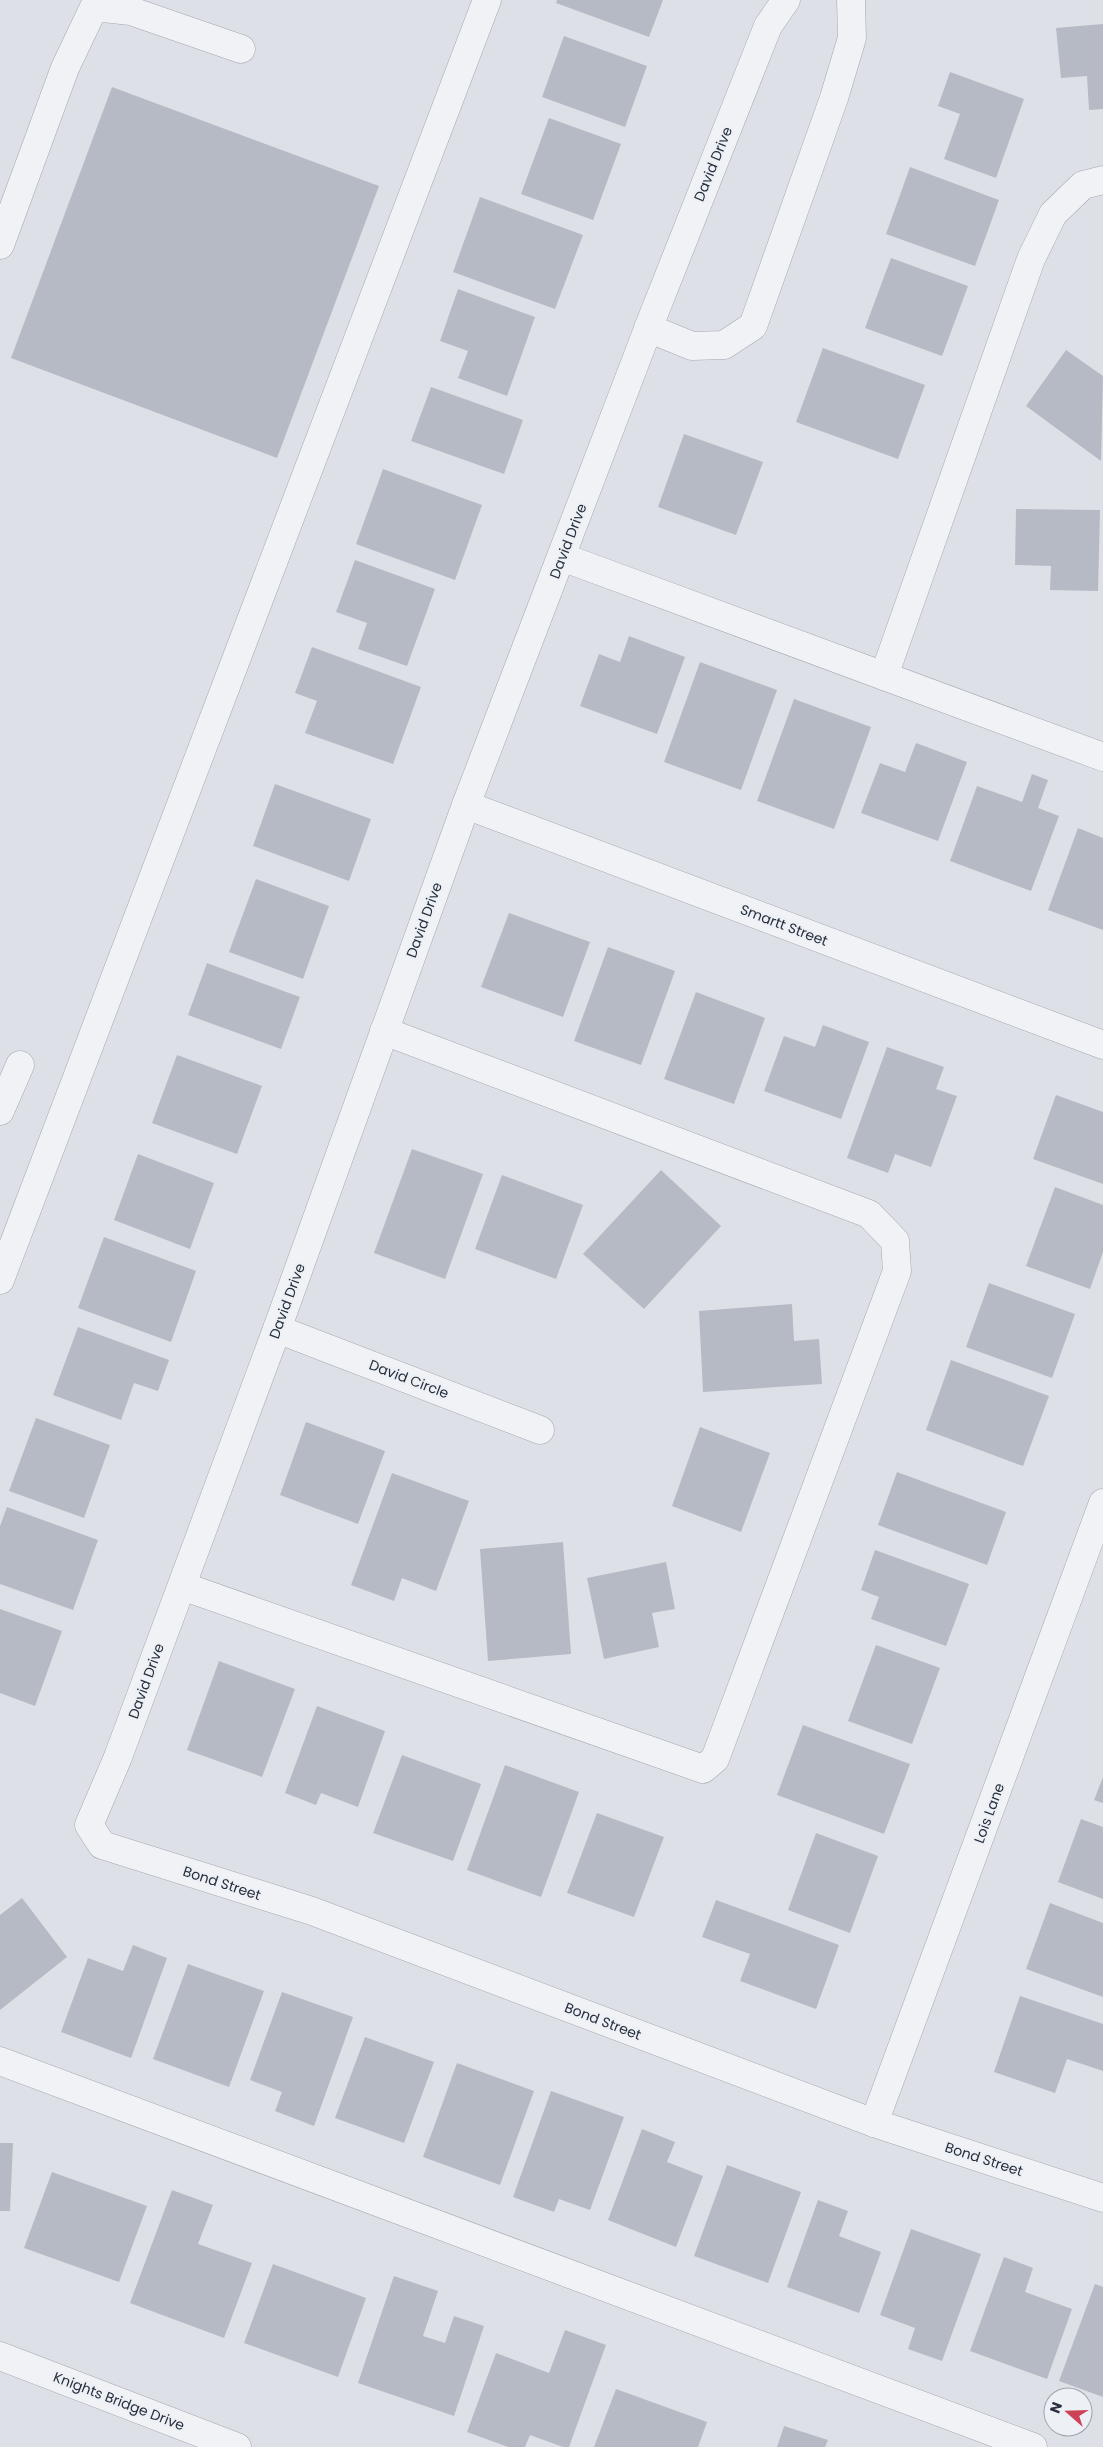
<svg xmlns="http://www.w3.org/2000/svg" width="1103" height="2447" font-family="Poppins,sans-serif">
  <style>
    .building { fill: #b5bac4 }
    .lines { fill: none; stroke-linecap: round; stroke-linejoin: round }
    .minor-casing { stroke: #a3a8b1; stroke-width: 29 }
    .minor { stroke: #f0f2f5; stroke-width: 28 }
    .labels { text-anchor: middle; stroke-width: 4.5; stroke-linejoin: round; paint-order: stroke }
    .street-label { font-size: 14px; fill: #272f3d; stroke: #edf0f5 }
  </style>
  <rect width="100%" height="100%" fill="#dde1e7"/>
  <g class="building">
    <path d="M557,0H663L649,37L556,3Z"/>
    <path d="M1103,24V109L1089,110L1087,76L1061,78L1056,28Z"/>
    <path d="M564,36L647,66L625,127L542,97Z"/>
    <path d="M950,72L1024,99L996,178L944,159L960,114L938,106Z"/>
    <path d="M112,87L379,186L277,458L11,358Z"/>
    <path d="M549,118L621,144L593,220L521,194Z"/>
    <path d="M910,167L999,200L975,266L886,234Z"/>
    <path d="M480,197L583,235L555,309L453,272Z"/>
    <path d="M891,258L968,286L942,356L865,328Z"/>
    <path d="M458,289L535,317L507,396L458,378L468,351L440,341Z"/>
    <path d="M823,348L925,385L898,459L796,422Z"/>
    <path d="M1066,350L1103,376L1101,461L1026,406Z"/>
    <path d="M431,387L523,420L504,474L411,441Z"/>
    <path d="M684,434L763,462L736,535L658,507Z"/>
    <path d="M383,469L482,505L455,580L356,544Z"/>
    <path d="M1016,509L1100,510L1098,591L1050,590L1051,566L1015,565Z"/>
    <path d="M355,560L435,589L407,666L358,649L367,623L336,612Z"/>
    <path d="M629,636L685,657L657,734L580,706L599,654L620,662Z"/>
    <path d="M312,647L421,687L393,764L305,733L317,701L295,693Z"/>
    <path d="M700,662L777,690L741,790L664,762Z"/>
    <path d="M794,699L871,727L834,829L757,801Z"/>
    <path d="M916,743L967,762L938,841L861,813L880,763L905,772Z"/>
    <path d="M1032,774L1048,780L1038,808L1059,816L1031,891L950,861L977,786L1022,802Z"/>
    <path d="M275,784L371,819L349,881L253,846Z"/>
    <path d="M1078,828L1103,838V930L1048,910Z"/>
    <path d="M256,879L329,906L303,979L229,952Z"/>
    <path d="M509,913L590,942L563,1017L481,987Z"/>
    <path d="M608,947L675,971L641,1065L574,1041Z"/>
    <path d="M207,963L300,997L281,1049L188,1015Z"/>
    <path d="M696,992L765,1018L734,1104L664,1079Z"/>
    <path d="M823,1025L869,1042L841,1119L764,1091L784,1036L815,1047Z"/>
    <path d="M887,1047L944,1067L936,1089L957,1096L931,1167L895,1154L888,1173L847,1158Z"/>
    <path d="M177,1055L262,1086L237,1154L152,1123Z"/>
    <path d="M1056,1095L1103,1112V1184L1033,1159Z"/>
    <path d="M412,1149L483,1174L445,1279L374,1253Z"/>
    <path d="M138,1154L214,1183L190,1249L114,1220Z"/>
    <path d="M661,1170L721,1226L644,1309L583,1254Z"/>
    <path d="M502,1175L583,1205L556,1279L475,1249Z"/>
    <path d="M1055,1187L1103,1205V1252L1090,1289L1026,1266Z"/>
    <path d="M104,1237L196,1271L171,1342L78,1308Z"/>
    <path d="M989,1283L1075,1314L1052,1378L966,1347Z"/>
    <path d="M792,1304L794,1341L819,1339L822,1384L703,1392L699,1311Z"/>
    <path d="M78,1327L169,1360L158,1391L134,1383L121,1420L53,1395Z"/>
    <path d="M951,1360L1049,1396L1023,1466L926,1430Z"/>
    <path d="M36,1418L110,1445L84,1518L9,1491Z"/>
    <path d="M306,1422L385,1451L358,1524L280,1495Z"/>
    <path d="M700,1427L770,1453L741,1532L672,1506Z"/>
    <path d="M897,1472L1006,1512L987,1565L878,1525Z"/>
    <path d="M392,1473L469,1501L436,1591L402,1578L394,1601L351,1585Z"/>
    <path d="M7,1507L98,1540L73,1610L0,1584V1526Z"/>
    <path d="M563,1542L571,1654L488,1661L480,1549Z"/>
    <path d="M875,1550L969,1584L946,1646L871,1619L879,1597L861,1590Z"/>
    <path d="M666,1562L675,1609L652,1613L659,1647L604,1659L587,1578Z"/>
    <path d="M0,1609L62,1631L35,1706L0,1693Z"/>
    <path d="M876,1645L940,1668L912,1744L848,1721Z"/>
    <path d="M219,1661L295,1689L262,1777L187,1750Z"/>
    <path d="M317,1706L385,1731L358,1807L321,1793L316,1805L285,1793Z"/>
    <path d="M803,1725L910,1764L884,1834L777,1795Z"/>
    <path d="M402,1755L481,1784L453,1861L373,1833Z"/>
    <path d="M505,1765L579,1792L541,1897L467,1870Z"/>
    <path d="M1103,1777V1803L1094,1800Z"/>
    <path d="M597,1813L664,1837L634,1917L567,1893Z"/>
    <path d="M1081,1819L1103,1827V1899L1058,1882Z"/>
    <path d="M816,1833L878,1856L850,1933L788,1910Z"/>
    <path d="M22,1898L67,1957L0,2010V1915Z"/>
    <path d="M716,1900L839,1945L816,2009L740,1981L750,1954L702,1937Z"/>
    <path d="M1050,1903L1103,1923V1997L1026,1969Z"/>
    <path d="M133,1945L167,1958L131,2058L61,2032L88,1958L123,1971Z"/>
    <path d="M188,1964L264,1991L229,2087L153,2059Z"/>
    <path d="M282,1992L353,2017L314,2126L275,2111L282,2092L250,2080Z"/>
    <path d="M1020,1996L1103,2024V2071L1067,2059L1055,2093L994,2072Z"/>
    <path d="M365,2037L434,2062L404,2143L335,2118Z"/>
    <path d="M457,2063L534,2091L500,2185L423,2157Z"/>
    <path d="M551,2091L624,2117L590,2210L559,2199L554,2212L513,2197Z"/>
    <path d="M642,2129L675,2142L667,2162L703,2176L676,2247L608,2220Z"/>
    <path d="M0,2143H13L10,2211H0Z"/>
    <path d="M727,2165L801,2192L768,2283L694,2256Z"/>
    <path d="M52,2172L147,2206L119,2282L24,2248Z"/>
    <path d="M172,2190L213,2205L198,2244L252,2263L224,2338L130,2303Z"/>
    <path d="M818,2200L848,2211L839,2236L881,2252L859,2313L787,2287Z"/>
    <path d="M911,2229L981,2254L942,2361L908,2349L915,2328L880,2315Z"/>
    <path d="M1004,2257L1033,2268L1025,2292L1072,2309L1047,2379L970,2351Z"/>
    <path d="M273,2264L366,2298L338,2377L244,2343Z"/>
    <path d="M394,2276L438,2291L423,2336L445,2343L454,2316L484,2326L454,2416L358,2383Z"/>
    <path d="M1095,2284L1103,2287V2397L1059,2381Z"/>
    <path d="M565,2330L606,2345L569,2447H563L530,2435L525,2447H508L467,2432L496,2353L549,2373Z"/>
    <path d="M616,2389L707,2422L698,2447H594Z"/>
    <path d="M784,2426L828,2440L825,2447H777Z"/>
  </g>
  <g class="lines">
    <defs>
      <g id="minor">
        <path d="M786,0L768,26L653,316L466,805L277,1329L118,1757L89,1825L102,1845L312,1911L874,2123L1103,2198"/>
        <path d="M0,245L65,68L94,7L131,11L241,49"/>
        <path d="M648,328L692,346L724,345L753,326L834,98L852,38L851,0"/>
        <path d="M562,557L1103,757"/>
        <path d="M884,676L1031,259L1053,214L1083,185L1103,180"/>
        <path d="M466,805L1103,1045"/>
        <path d="M0,1111L20,1065"/>
        <path d="M0,1280L487,0"/>
        <path d="M277,1329L540,1430"/>
        <path d="M182,1586L703,1769L715,1759L897,1271L895,1241L869,1214L384,1031"/>
        <path d="M0,2061L1033,2447"/>
        <path d="M874,2123L1103,1503"/>
        <path d="M0,2356L237,2447"/>
      </g>
    </defs>
    <use href="#minor" class="minor-casing"/>
    <use href="#minor" class="minor"/>
  </g>
  <g class="labels">
    <g class="street-label">
      <text transform="translate(713 164) rotate(-68)" y="5">David Drive</text>
      <text transform="translate(568 541) rotate(-69)" y="5">David Drive</text>
      <text transform="translate(424 920) rotate(-70)" y="5">David Drive</text>
      <text transform="translate(784 925) rotate(21)" y="5">Smartt Street</text>
      <text transform="translate(287 1301) rotate(-70)" y="5">David Drive</text>
      <text transform="translate(409 1379) rotate(21)" y="5">David Circle</text>
      <text transform="translate(146 1681) rotate(-70)" y="5">David Drive</text>
      <text transform="translate(989 1813) rotate(-70)" y="5">Lois Lane</text>
      <text transform="translate(222 1883) rotate(18)" y="5">Bond Street</text>
      <text transform="translate(603 2021) rotate(21)" y="5">Bond Street</text>
      <text transform="translate(984 2159) rotate(18)" y="5">Bond Street</text>
      <text transform="translate(119 2401) rotate(21)" y="5">Knights Bridge Drive</text>
    </g>
  </g>
  <g transform="translate(1068 2412) rotate(290)"><circle r="24" fill="#edf0f5" stroke="#9ea3ab"/>
  <path d="M0-4L9 19L0 12L-9 19Z" fill="#cc4358"/>
  <text y="-8" font-size="14" font-weight="bold" text-anchor="middle" fill="#272f3d">N</text>
  </g>
</svg>
